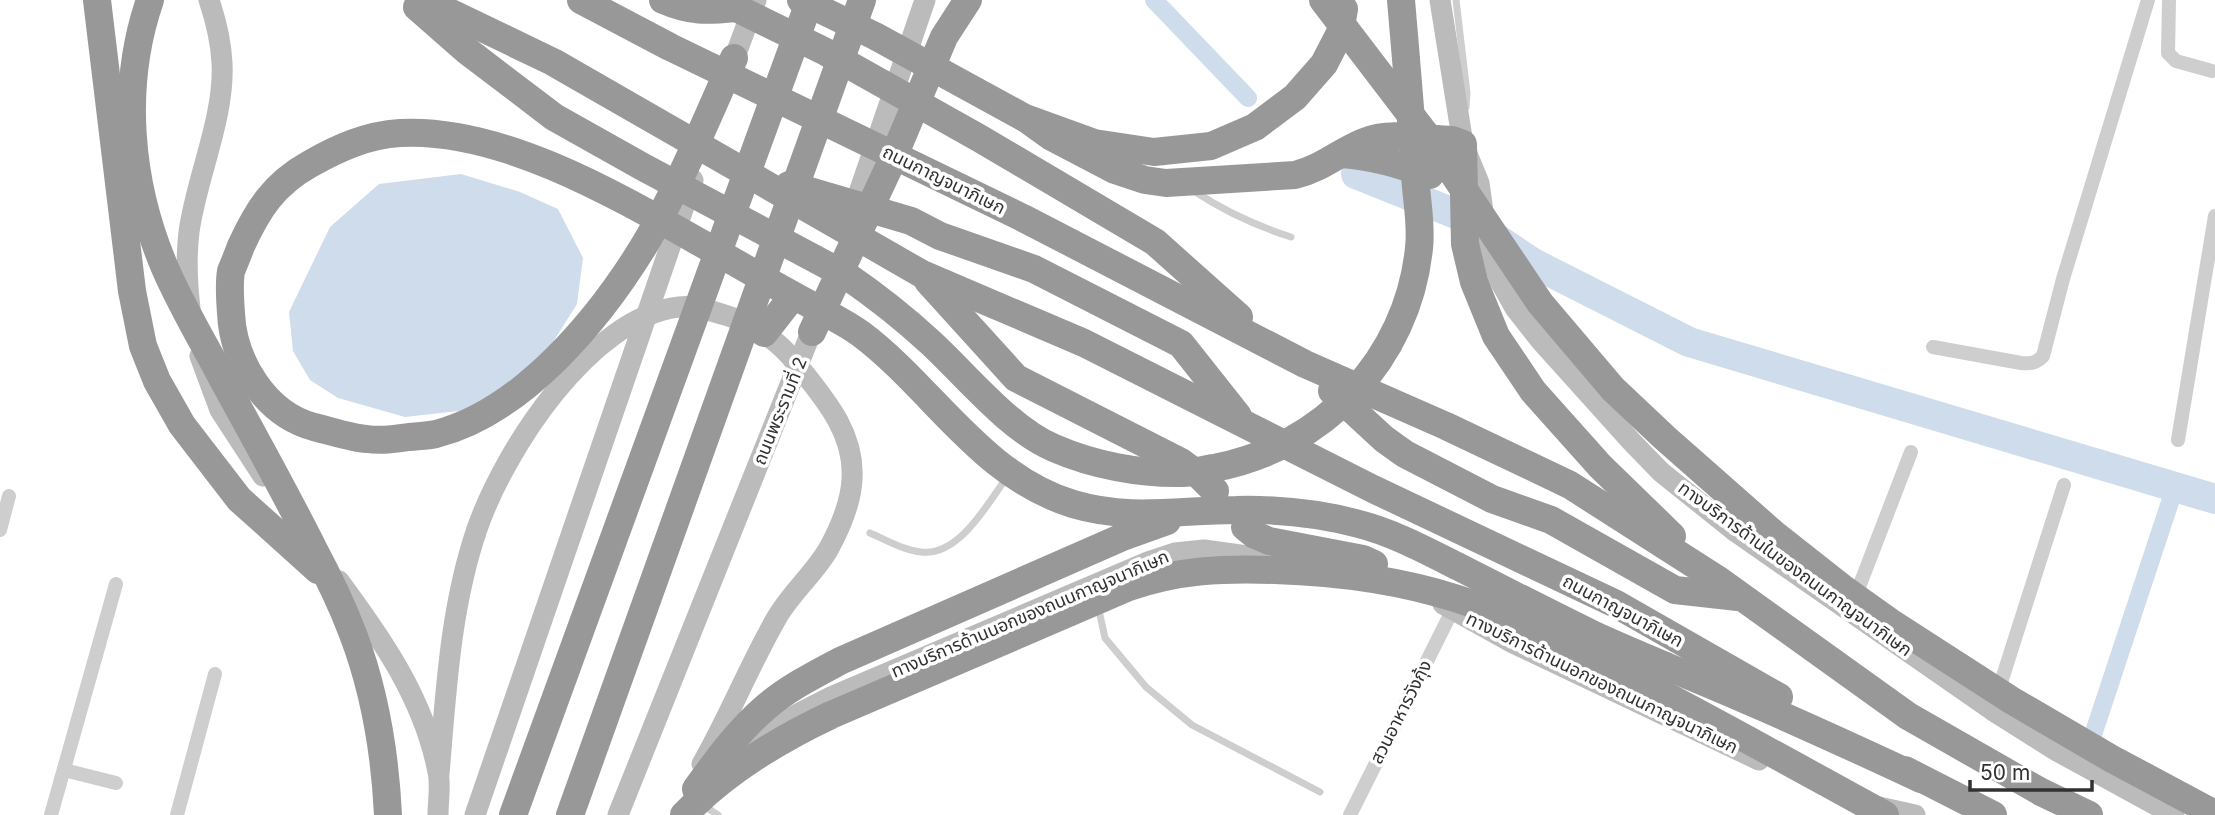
<svg xmlns="http://www.w3.org/2000/svg" width="2215" height="815" font-family="Inter,'Noto Sans Thai',sans-serif">
  <style>
    .water { fill: #cedceb }
    .lines { fill: none; stroke-linecap: round; stroke-linejoin: round }
    .canal { stroke: #cedceb; stroke-width: 18 }
    .river { stroke: #cedceb; stroke-width: 30 }
    .lane { stroke: #cecece; stroke-width: 7 }
    .street { stroke: #cecece; stroke-width: 14 }
    .secondary { stroke: #bbb; stroke-width: 21 }
    .highway { stroke: #989898; stroke-width: 28 }
    .labels { text-anchor: middle; stroke-width: 7; stroke-linejoin: round; paint-order: stroke }
    .street-label { font-size: 18px; fill: #313131; stroke: #fff }
  </style>
  <rect width="100%" height="100%" fill="#fff"/>
  <path class="water" d="M461,174L520,192L558,209L583,258L577,304L548,350L508,388L467,410L405,417L338,398L310,380L293,351L289,312L330,227L379,184Z"/>
  <g class="lines">
    <g class="canal">
      <path d="M1154,0L1248,98"/>
      <path d="M2092,738L2175,487"/>
    </g>
    <path class="river" d="M1356,174L1466,218L1533,263L1689,342L2215,499"/>
    <g class="lane">
      <path d="M1456,0L1467,93L1466,107"/>
      <path d="M1194,191C1224,211 1257,226 1291,237"/>
      <path d="M870,533C886,540 903,550 921,552C959,557 988,503 1007,477"/>
      <path d="M1098,606L1105,638L1146,687L1192,725L1320,792"/>
      <path d="M704,806L718,815"/>
    </g>
    <g class="street">
      <path d="M2169,0L2168,53L2176,61L2212,71"/>
      <path d="M1933,347L2021,363C2031,364 2036,363 2043,356L2063,279L2148,0"/>
      <path d="M2178,440L2215,216"/>
      <path d="M0,530L9,496"/>
      <path d="M1854,600L1911,452"/>
      <path d="M1997,695L2064,485"/>
      <path d="M64,770L116,783"/>
      <path d="M51,815L116,584"/>
      <path d="M177,815L215,674"/>
      <path d="M1350,815L1453,609"/>
    </g>
    <g class="secondary">
      <path d="M1440,0L1463,144L1479,183L1488,246L1496,274L1515,308L1541,341L1631,441L1661,472L1736,532L1992,710L2057,751L2174,815"/>
      <path d="M730,70L756,0"/>
      <path d="M851,216L925,0"/>
      <path d="M190,308C187,283 186,257 189,232C196,179 225,117 222,63C221,41 216,21 209,0"/>
      <path d="M200,356L220,410L263,476"/>
      <path d="M339,581C382,639 424,699 438,772C441,785 438,801 438,815"/>
      <path d="M1443,604L1513,643L1759,760"/>
      <path d="M734,759C762,731 797,714 831,697L1148,562L1175,553L1204,550L1276,560"/>
      <path d="M439,774C446,692 450,608 477,529C504,451 590,317 679,307C694,305 711,311 725,315C752,323 778,340 796,363C823,397 855,432 852,479C851,502 839,530 828,550C813,575 790,594 776,619C749,666 729,717 702,764"/>
      <path d="M1870,805L1915,815"/>
      <path d="M475,815L693,180"/>
      <path d="M618,815L816,320"/>
    </g>
    <g class="highway">
      <path d="M97,0L132,291L143,346L157,381L182,425L239,499L318,570"/>
      <path d="M150,0C120,87 129,184 165,268C181,305 202,340 221,376C252,433 284,490 313,548C328,576 342,605 353,634C375,692 385,753 388,815"/>
      <path d="M424,0L553,62L922,274L1084,343L1373,489L1616,604L1779,697"/>
      <path d="M581,0L670,47L1023,218L1305,364L1446,426L1570,485L1717,579L1908,716L2041,792L2089,815"/>
      <path d="M663,0C691,12 706,11 736,8"/>
      <path d="M720,0L826,52L979,138L1155,242L1239,317"/>
      <path d="M801,0L875,36L1025,118L1094,143L1154,152L1211,146L1255,127L1295,97L1324,64L1340,33L1344,9"/>
      <path d="M1323,0L1436,148L1540,303L1613,389L1665,438L1774,534L1845,590L1890,622L2011,700L2112,759L2215,814"/>
      <path d="M417,7L466,50L554,117L643,167L847,276C876,296 904,318 930,342C966,375 1009,429 1054,448C1093,465 1140,474 1183,473C1193,473 1204,469 1214,468C1323,448 1408,359 1419,248C1422,224 1416,198 1415,174C1411,116 1406,58 1401,0"/>
      <path d="M734,58C706,120 680,185 645,244C600,318 523,412 436,434C427,436 418,436 409,437C395,439 381,441 367,439C350,438 331,431 314,427C265,414 233,361 231,313C230,300 229,283 231,271C232,269 240,249 241,246C258,209 274,184 310,164C338,148 367,135 400,133C510,127 636,207 729,259C757,275 785,291 813,306C829,315 846,323 861,334C933,388 981,476 1073,504C1130,521 1179,510 1236,510C1278,509 1318,513 1359,524C1394,533 1427,551 1459,567C1504,590 1549,613 1594,635C1644,658 1696,678 1746,700C1805,725 1863,752 1921,779"/>
      <path d="M1025,118L1050,136L1115,170L1145,180L1166,183L1295,175C1323,168 1339,152 1364,142C1390,131 1424,139 1452,140L1463,144L1465,244L1474,282L1496,336L1533,391L1600,466L1672,536"/>
      <path d="M1342,154C1373,156 1401,165 1430,175"/>
      <path d="M789,185L911,221L940,236L1034,269L1181,344L1238,416"/>
      <path d="M928,281L1016,378L1181,462L1200,476L1215,491"/>
      <path d="M812,332L891,163L944,37L968,0"/>
      <path d="M764,333L793,296"/>
      <path d="M1332,391L1384,439L1405,454L1492,499L1551,520L1675,590L1738,597"/>
      <path d="M1245,527L1255,535L1269,541L1363,559L1374,564"/>
      <path d="M1905,770L1993,815"/>
      <path d="M696,789C717,760 739,730 766,707C788,688 814,675 840,661L1125,536L1167,521"/>
      <path d="M513,815L810,0"/>
      <path d="M570,815L862,0"/>
      <path d="M684,815C725,772 778,740 831,715L1129,587C1179,570 1223,568 1275,570C1337,572 1399,580 1458,599C1521,619 1574,648 1632,678C1717,722 1801,769 1885,815"/>
    </g>
  </g>
  <g class="labels">
    <g class="street-label">
      <text transform="translate(944 180) rotate(26)" y="6">ถนนกาญจนาภิเษก</text>
      <text transform="translate(780 411) rotate(-68)" y="6">ถนนพระรามที่ 2</text>
      <text transform="translate(1795 569) rotate(36)" y="6">ทางบริการด้านในของถนนกาญจนาภิเษก</text>
      <text transform="translate(1623 611) rotate(28)" y="6">ถนนกาญจนาภิเษก</text>
      <text transform="translate(1030 614) rotate(-23)" y="6">ทางบริการด้านนอกของถนนกาญจนาภิเษก</text>
      <text transform="translate(1602 683) rotate(26)" y="6">ทางบริการด้านนอกของถนนกาญจนาภิเษก</text>
      <text transform="translate(1401 712) rotate(-63)" y="6">สวนอาหารวังกุ้ง</text>
    </g>
  </g>
  <path d="M1970 780v10h122v-10" fill="none" stroke="#313131" stroke-width="3.5"/>
  <text x="1980" y="780" font-size="21" fill="#313131" stroke="#ffffff" stroke-width="5" paint-order="stroke">50 m</text>
</svg>
